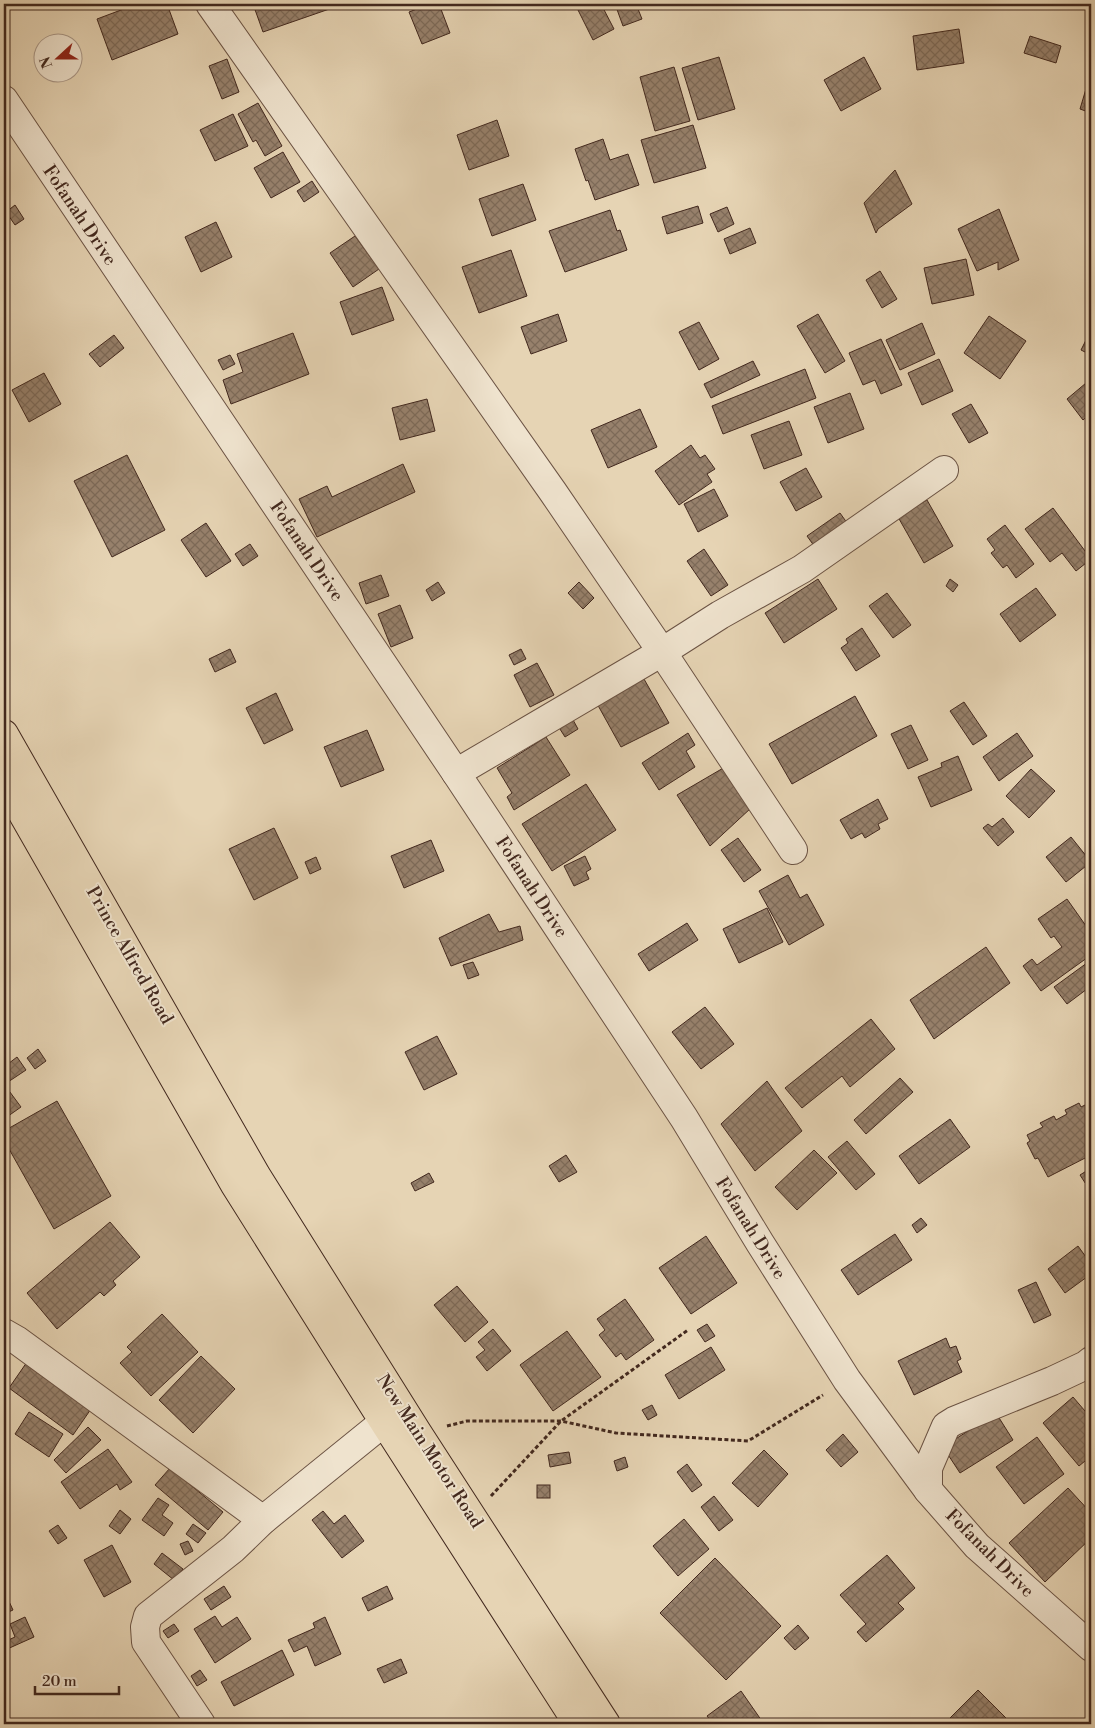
<svg xmlns="http://www.w3.org/2000/svg" width="1095" height="1728" font-family="'Libre Bodoni',serif">
  <style>
    .building { fill: url(#building-cross-hatch); stroke: #42281e }
    .lines { fill: none; stroke-linecap: round; stroke-linejoin: round }
    .minor-casing { stroke: #6b5344; stroke-width: 30 }
    .highway-casing { stroke: #42281e; stroke-width: 30 }
    .path { stroke: #42281e; stroke-width: 3; stroke-dasharray: 4 2.5; stroke-linecap: butt }
    .minor { stroke: #efe3ce; stroke-width: 28 }
    .highway { stroke: #e6d4b4; stroke-width: 28 }
    .labels { text-anchor: middle; stroke-width: 4; stroke-linejoin: round; paint-order: stroke }
    .street-label { font-size: 18px; fill: #42281e; stroke: #efe3ce }
  </style>
  <defs>
    <pattern id="building-cross-hatch" width="8" height="8" patternUnits="userSpaceOnUse" patternTransform="scale(1.25)"><rect width="8" height="8" fill="#97816c"/><path d="M0 0l8 8M0 8l8-8" fill="none" stroke="#7d6a58"/></pattern>
  </defs>
  <rect width="100%" height="100%" fill="#e6d4b4"/>
  <filter id="stains"><feTurbulence type="fractalNoise" baseFrequency=".004" numOctaves="4"/><feColorMatrix values="0 0 0 0 .2 0 0 0 0 .09 0 0 0 0 .02 0 0 0 .5 -.17"/></filter>
  <radialGradient id="worn" r=".72"><stop offset=".6" stop-color="#630" stop-opacity="0"/><stop offset="1" stop-color="#630" stop-opacity=".3"/></radialGradient>
  <g class="building">
    <path d="M137,4H167L178,34L112,60L97,19Z"/>
    <path d="M253,4H338V6L263,32Z"/>
    <path d="M430,4H439L450,33L422,44L409,12Z"/>
    <path d="M575,4H601L614,29L593,40Z"/>
    <path d="M615,4H636L642,19L623,26Z"/>
    <path d="M959,29L964,63L917,70L913,36Z"/>
    <path d="M1030,36L1061,46L1056,63L1024,53Z"/>
    <path d="M719,57L735,109L698,120L682,68Z"/>
    <path d="M864,57L881,89L841,111L824,80Z"/>
    <path d="M227,59L239,92L222,99L209,66Z"/>
    <path d="M674,67L690,121L655,131L640,77Z"/>
    <path d="M1091,72V113L1080,109Z"/>
    <path d="M258,103L282,146L265,156L256,140L253,142L238,114Z"/>
    <path d="M233,114L248,146L215,161L200,130Z"/>
    <path d="M497,120L509,156L469,170L457,135Z"/>
    <path d="M693,125L706,168L654,183L641,140Z"/>
    <path d="M603,139L610,160L628,154L639,185L595,200L588,180L586,181L575,149Z"/>
    <path d="M283,152L300,182L271,198L254,168Z"/>
    <path d="M895,170L912,204L878,229L876,233L864,203Z"/>
    <path d="M312,181L319,192L304,202L297,191Z"/>
    <path d="M523,184L536,220L492,236L479,199Z"/>
    <path d="M15,205L24,219L15,225L6,212Z"/>
    <path d="M698,206L703,223L667,234L662,217Z"/>
    <path d="M727,207L734,224L718,232L710,214Z"/>
    <path d="M999,209L1019,260L998,270V262L977,271L958,229Z"/>
    <path d="M610,210L617,231L620,230L627,250L565,272L549,231Z"/>
    <path d="M216,222L232,257L201,272L185,237Z"/>
    <path d="M750,228L756,243L730,254L724,239Z"/>
    <path d="M355,236L379,269L353,287L330,253Z"/>
    <path d="M511,250L527,296L479,313L462,267Z"/>
    <path d="M966,259L974,295L932,304L924,268Z"/>
    <path d="M880,271L897,299L882,308L866,280Z"/>
    <path d="M382,287L394,320L352,335L340,302Z"/>
    <path d="M558,314L567,341L531,354L521,327Z"/>
    <path d="M818,314L845,361L825,373L797,326Z"/>
    <path d="M989,316L1026,341L1000,379L964,353Z"/>
    <path d="M699,322L719,359L699,370L679,332Z"/>
    <path d="M922,323L935,354L900,370L886,340Z"/>
    <path d="M1090,332L1091,333V355L1081,350Z"/>
    <path d="M293,333L309,374L231,404L223,380L243,372L237,354Z"/>
    <path d="M114,335L124,348L100,367L89,354Z"/>
    <path d="M881,339L902,385L881,394L875,380L863,385L849,353Z"/>
    <path d="M230,355L235,364L223,370L218,360Z"/>
    <path d="M939,359L953,391L922,405L908,373Z"/>
    <path d="M753,361L760,375L711,398L704,384Z"/>
    <path d="M805,369L816,398L723,434L712,406Z"/>
    <path d="M44,373L61,404L29,422L12,390Z"/>
    <path d="M1086,383L1091,389V413L1083,420L1067,399Z"/>
    <path d="M850,393L864,429L828,443L814,407Z"/>
    <path d="M427,399L435,431L400,440L392,408Z"/>
    <path d="M971,404L988,433L969,443L952,414Z"/>
    <path d="M640,409L657,447L608,468L591,430Z"/>
    <path d="M789,421L802,455L764,469L751,435Z"/>
    <path d="M691,445L700,458L705,455L715,469L707,474L712,482L679,505L655,471Z"/>
    <path d="M127,455L165,530L112,557L74,481Z"/>
    <path d="M403,464L415,492L317,537L299,499L327,486L332,497Z"/>
    <path d="M806,468L822,497L796,511L780,482Z"/>
    <path d="M714,489L728,516L698,532L684,504Z"/>
    <path d="M927,500L953,546L924,563L898,517Z"/>
    <path d="M1053,508L1091,559L1076,571L1062,553L1050,562L1025,529Z"/>
    <path d="M840,513L850,527L817,550L807,536Z"/>
    <path d="M206,523L231,561L206,577L181,540Z"/>
    <path d="M1005,525L1034,564L1016,578L1007,565L1003,568L991,553L995,550L987,539Z"/>
    <path d="M250,544L258,556L243,566L235,554Z"/>
    <path d="M704,549L728,585L711,596L687,561Z"/>
    <path d="M381,575L389,596L366,604L359,583Z"/>
    <path d="M818,579L837,609L784,643L765,613Z"/>
    <path d="M950,579L958,585L953,592L946,586Z"/>
    <path d="M438,582L445,593L432,601L426,590Z"/>
    <path d="M579,582L594,598L583,609L568,593Z"/>
    <path d="M1036,588L1056,615L1020,642L1000,614Z"/>
    <path d="M887,593L911,625L893,638L869,606Z"/>
    <path d="M400,605L413,638L391,647L378,614Z"/>
    <path d="M862,628L880,656L856,671L841,648L848,643L846,639Z"/>
    <path d="M230,649L236,662L215,672L209,659Z"/>
    <path d="M521,649L526,659L514,665L509,655Z"/>
    <path d="M537,663L554,695L530,707L514,675Z"/>
    <path d="M640,672L669,723L621,747L595,700Z"/>
    <path d="M276,693L293,730L264,744L246,708Z"/>
    <path d="M855,696L877,736L792,784L769,744Z"/>
    <path d="M964,702L987,736L973,745L950,711Z"/>
    <path d="M572,718L578,729L565,737L558,726Z"/>
    <path d="M911,725L928,760L908,769L891,734Z"/>
    <path d="M367,730L384,770L341,787L324,747Z"/>
    <path d="M688,733L695,745L686,751L695,767L659,790L642,763Z"/>
    <path d="M1017,733L1033,756L999,781L983,757Z"/>
    <path d="M546,737L570,775L514,810L507,797L512,793L497,768Z"/>
    <path d="M958,756L972,790L931,807L918,777L942,767L941,763Z"/>
    <path d="M725,767L751,808L710,846L677,795Z"/>
    <path d="M1031,769L1055,791L1029,818L1006,796Z"/>
    <path d="M586,784L616,830L552,871L522,824Z"/>
    <path d="M878,799L888,819L878,824L880,829L865,838L862,833L851,839L840,820Z"/>
    <path d="M1003,818L1014,832L998,846L983,828L988,824L992,827Z"/>
    <path d="M274,828L298,878L254,900L229,849Z"/>
    <path d="M1071,837L1091,862L1066,882L1046,857Z"/>
    <path d="M738,838L761,870L744,882L721,850Z"/>
    <path d="M431,840L444,871L404,888L391,856Z"/>
    <path d="M585,856L591,869L586,872L589,879L574,886L564,866Z"/>
    <path d="M316,857L321,869L310,874L305,862Z"/>
    <path d="M788,875L800,898L807,894L824,925L789,945L759,891Z"/>
    <path d="M1067,899L1091,933V955L1041,991L1023,966L1032,959L1037,965L1062,947L1054,936L1051,938L1038,919Z"/>
    <path d="M767,908L783,942L739,963L723,929Z"/>
    <path d="M489,914L499,932L520,926L523,940L451,966L439,938Z"/>
    <path d="M687,923L698,940L649,971L638,954Z"/>
    <path d="M986,947L1010,983L934,1039L910,1000Z"/>
    <path d="M1091,960V986L1067,1004L1054,987Z"/>
    <path d="M473,962L479,975L468,979L463,965Z"/>
    <path d="M705,1007L734,1044L701,1069L672,1032Z"/>
    <path d="M871,1019L895,1049L850,1087L842,1076L802,1108L785,1088Z"/>
    <path d="M437,1036L457,1074L424,1090L405,1052Z"/>
    <path d="M38,1049L46,1061L35,1069L27,1058Z"/>
    <path d="M17,1057L26,1070L8,1082L4,1077V1067Z"/>
    <path d="M900,1078L913,1092L866,1134L854,1120Z"/>
    <path d="M767,1081L802,1131L755,1171L721,1124Z"/>
    <path d="M4,1084L21,1107L4,1119Z"/>
    <path d="M57,1101L111,1196L54,1229L4,1140V1131Z"/>
    <path d="M1091,1102V1155L1048,1177L1038,1158L1035,1159L1027,1143L1030,1141L1027,1135L1043,1127L1040,1123L1054,1116L1056,1120L1067,1114L1065,1110L1079,1103L1081,1107Z"/>
    <path d="M950,1119L970,1147L919,1184L899,1156Z"/>
    <path d="M847,1141L875,1174L856,1190L828,1157Z"/>
    <path d="M814,1150L837,1173L797,1210L775,1187Z"/>
    <path d="M566,1155L577,1172L559,1182L549,1166Z"/>
    <path d="M1091,1168V1192L1080,1175Z"/>
    <path d="M429,1173L434,1182L415,1191L411,1183Z"/>
    <path d="M921,1218L927,1225L917,1233L912,1225Z"/>
    <path d="M110,1222L140,1257L113,1281L116,1285L104,1296L100,1292L57,1329L27,1293Z"/>
    <path d="M895,1234L912,1260L858,1295L841,1270Z"/>
    <path d="M706,1236L737,1283L691,1314L659,1268Z"/>
    <path d="M1078,1246L1091,1264V1274L1065,1293L1048,1269Z"/>
    <path d="M1036,1282L1051,1315L1034,1323L1018,1290Z"/>
    <path d="M457,1286L488,1322L465,1342L434,1305Z"/>
    <path d="M625,1299L654,1340L626,1360L621,1353L616,1357L599,1335L605,1330L597,1319Z"/>
    <path d="M162,1314L198,1352L151,1396L120,1363L132,1352L127,1347Z"/>
    <path d="M707,1324L715,1336L705,1342L697,1330Z"/>
    <path d="M493,1329L511,1351L487,1371L476,1357L485,1350L478,1342Z"/>
    <path d="M567,1331L601,1377L553,1411L520,1365Z"/>
    <path d="M946,1338L950,1348L956,1346L961,1359L957,1361L962,1372L914,1395L898,1361Z"/>
    <path d="M711,1347L725,1370L679,1399L665,1375Z"/>
    <path d="M201,1356L235,1389L193,1433L159,1400Z"/>
    <path d="M27,1362L91,1409L73,1435L9,1388Z"/>
    <path d="M1073,1397L1091,1418V1456L1079,1466L1043,1423Z"/>
    <path d="M652,1405L657,1415L648,1420L642,1410Z"/>
    <path d="M29,1412L63,1434L49,1457L15,1434Z"/>
    <path d="M996,1413L1013,1440L960,1473L943,1447Z"/>
    <path d="M88,1427L101,1440L66,1473L54,1460Z"/>
    <path d="M843,1434L858,1452L841,1467L826,1450Z"/>
    <path d="M1037,1437L1064,1474L1024,1504L996,1467Z"/>
    <path d="M108,1449L132,1482L120,1490L117,1484L80,1509L61,1482Z"/>
    <path d="M764,1450L788,1474L758,1507L732,1483Z"/>
    <path d="M569,1452L571,1463L550,1467L548,1455Z"/>
    <path d="M625,1457L628,1467L617,1471L614,1461Z"/>
    <path d="M687,1464L702,1485L692,1492L677,1472Z"/>
    <path d="M170,1468L223,1512L208,1530L155,1485Z"/>
    <rect x="537" y="1485" width="13" height="13"/>
    <path d="M1068,1488L1091,1513V1538L1045,1582L1009,1543Z"/>
    <path d="M714,1496L733,1520L719,1531L701,1507Z"/>
    <path d="M158,1498L169,1505L162,1515L173,1523L164,1536L142,1520Z"/>
    <path d="M120,1510L131,1519L120,1534L109,1526Z"/>
    <path d="M323,1511L334,1524L345,1515L364,1541L342,1558L312,1520Z"/>
    <path d="M684,1519L709,1549L678,1576L653,1546Z"/>
    <path d="M193,1524L206,1533L198,1543L186,1534Z"/>
    <path d="M58,1525L67,1538L58,1544L49,1531Z"/>
    <path d="M188,1541L193,1551L185,1555L180,1544Z"/>
    <path d="M112,1545L131,1582L104,1597L84,1560Z"/>
    <path d="M162,1553L183,1569L174,1580L154,1564Z"/>
    <path d="M887,1555L915,1588L898,1603L904,1609L866,1642L857,1632L866,1624L840,1595Z"/>
    <path d="M715,1558L781,1626L726,1680L660,1613Z"/>
    <path d="M224,1586L231,1597L211,1610L204,1599Z"/>
    <path d="M387,1586L393,1599L368,1611L362,1598Z"/>
    <path d="M6,1595L13,1610L4,1614V1596Z"/>
    <path d="M215,1616L222,1627L237,1617L251,1639L215,1663L194,1629Z"/>
    <path d="M25,1617L34,1637L5,1650L4,1642L15,1637L10,1624Z"/>
    <path d="M325,1617L341,1654L315,1666L307,1646L294,1652L288,1640L315,1628L313,1623Z"/>
    <path d="M174,1624L179,1631L168,1638L163,1631Z"/>
    <path d="M798,1625L809,1638L795,1650L784,1638Z"/>
    <path d="M282,1650L294,1675L234,1706L221,1682Z"/>
    <path d="M401,1659L407,1673L384,1683L377,1669Z"/>
    <path d="M200,1670L207,1680L197,1686L191,1676Z"/>
    <path d="M978,1690L1007,1719L1002,1724H946L945,1723Z"/>
    <path d="M741,1691L764,1724H713L707,1716Z"/>
  </g>
  <g class="lines">
    <defs>
      <g id="minor">
        <path d="M210,4L553,492L662,652L793,850"/>
        <path d="M4,100L456,773L684,1118L760,1243L847,1380L928,1490L977,1546L1091,1647"/>
        <path d="M456,773L662,652L720,615L802,569L944,470"/>
        <path d="M4,1333L18,1341L263,1520"/>
        <path d="M928,1490V1468L946,1426L954,1421L1052,1381L1086,1365L1091,1361"/>
        <path d="M201,1724L146,1642L145,1627L148,1616L233,1549L263,1520L384,1422"/>
      </g>
      <g id="highway">
        <path d="M4,734L256,1175L417,1432L606,1724"/>
        <path d="M4,781L235,1185L384,1422L578,1724"/>
      </g>
    </defs>
    <use href="#minor" class="minor-casing"/>
    <use href="#highway" class="highway-casing"/>
    <g class="path">
      <path d="M447,1426L467,1421H561L616,1433L748,1441L823,1395"/>
      <path d="M491,1496L561,1421L688,1330"/>
    </g>
    <use href="#minor" class="minor"/>
    <use href="#highway" class="highway"/>
  </g>
  <g class="labels">
    <g class="street-label">
      <text transform="translate(80 215) rotate(56)" y="6">Fofanah Drive</text>
      <text transform="translate(307 551) rotate(56)" y="6">Fofanah Drive</text>
      <text transform="translate(532 887) rotate(57)" y="6">Fofanah Drive</text>
      <text transform="translate(130 955) rotate(60)" y="6">Prince Alfred Road</text>
      <text transform="translate(751 1228) rotate(58)" y="6">Fofanah Drive</text>
      <text transform="translate(430 1451) rotate(57)" y="6">New Main Motor Road</text>
      <text transform="translate(990 1553) rotate(45)" y="6">Fofanah Drive</text>
    </g>
  </g>
  <rect width="1095" height="1728" fill="none" stroke="#e6d4b4" stroke-width="20"/>
  <rect x="5" y="5" width="1085" height="1718" fill="none" stroke="#42281e" stroke-width="2.5"/>
  <rect x="10" y="10" width="1075" height="1708" fill="none" stroke="#42281e"/>
  <g transform="translate(58 58) rotate(249)"><circle r="24" fill="#efe3ce" stroke="#aa9888"/>
  <path d="M0-4L9 19L0 12L-9 19Z" fill="#8f2418"/>
  <text y="-8" font-size="14" font-weight="bold" text-anchor="middle" fill="#42281e">N</text>
  </g>
  <path d="M35 1686v8h84v-8" fill="none" stroke="#42281e" stroke-width="2.5"/>
  <text x="42" y="1686" font-size="15" fill="#42281e" stroke="#efe3ce" stroke-width="4" paint-order="stroke">20 m</text>
  <rect width="100%" height="100%" filter="url(#stains)"/>
  <rect width="100%" height="100%" fill="url(#worn)"/>
</svg>
